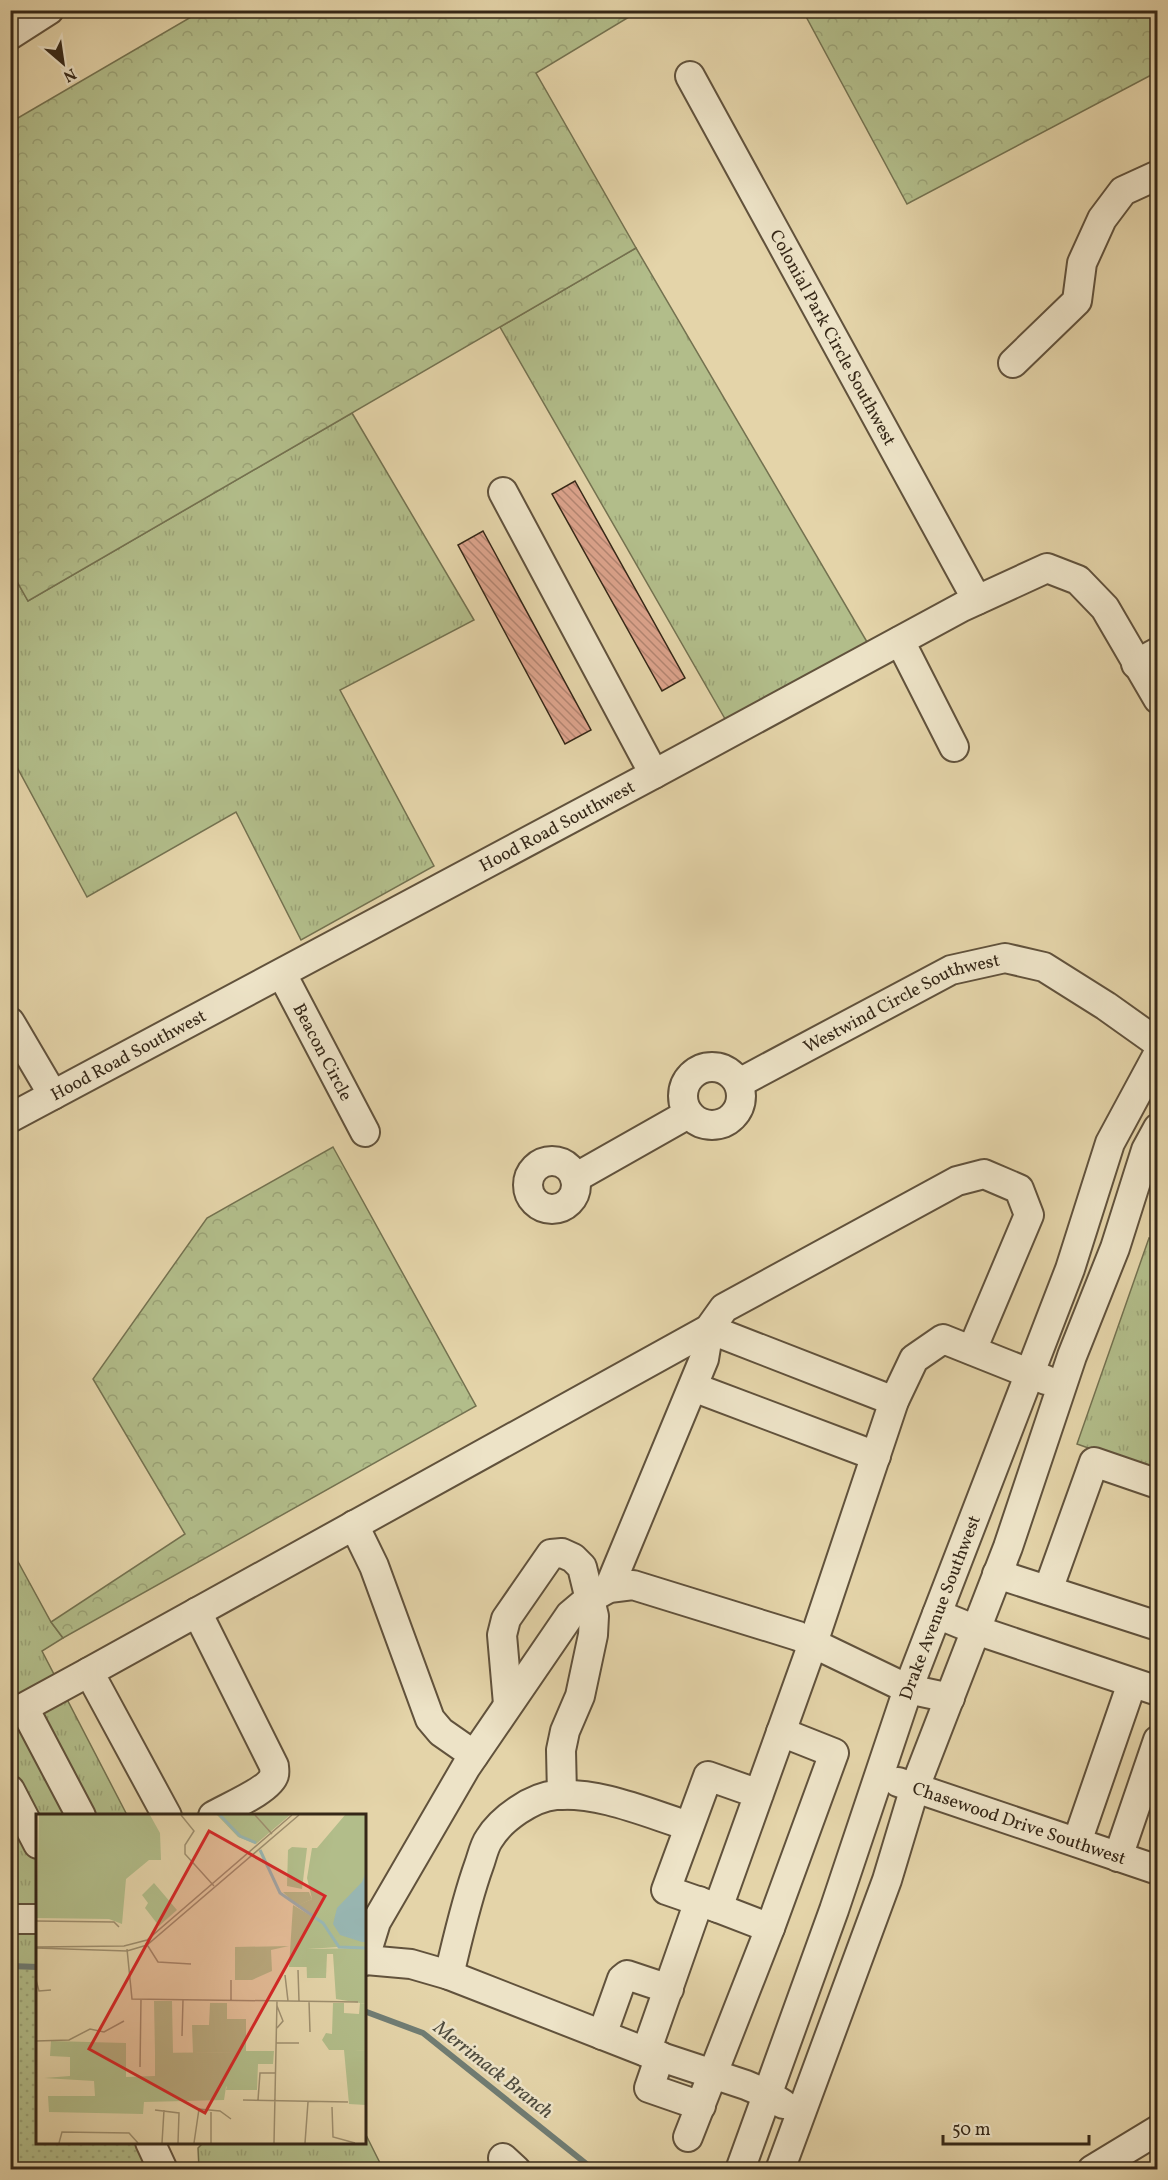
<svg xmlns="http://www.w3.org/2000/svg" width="1168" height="2180" font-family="Vollkorn,serif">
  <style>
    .grass { fill: url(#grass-tufts); stroke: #747250; stroke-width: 1.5 }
    .forest { fill: url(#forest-crowns); stroke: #747250; stroke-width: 1.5 }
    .park { fill: url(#park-dots); stroke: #747250; stroke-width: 1.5 }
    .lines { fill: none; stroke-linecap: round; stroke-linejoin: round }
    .stream { stroke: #707d74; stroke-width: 6 }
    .building { fill: url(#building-back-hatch); stroke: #352717; stroke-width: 1.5 }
    .minor-casing { stroke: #61523c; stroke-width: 32 }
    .minor { stroke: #ede3c7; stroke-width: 28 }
    .labels { text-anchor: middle; stroke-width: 5; stroke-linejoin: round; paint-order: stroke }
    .street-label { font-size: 18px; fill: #352717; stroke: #ede3c7 }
    .water-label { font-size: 20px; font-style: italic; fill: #4e4b3e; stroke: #ede3c7 }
    .inset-river { fill: none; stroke: #98b6b2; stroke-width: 3 }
    .inset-road { fill: none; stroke: #9e8f6f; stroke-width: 1.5 }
    .view { fill: #d62828; fill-opacity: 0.15; stroke: #d62828; stroke-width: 3 }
    .inset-edge { fill: none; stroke: #352717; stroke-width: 3 }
  </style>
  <defs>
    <pattern id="grass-tufts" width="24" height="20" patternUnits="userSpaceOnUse" patternTransform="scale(1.5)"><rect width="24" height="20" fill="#b2bd8a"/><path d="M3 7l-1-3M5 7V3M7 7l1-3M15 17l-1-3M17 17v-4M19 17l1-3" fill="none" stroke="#9aa276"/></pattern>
    <pattern id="forest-crowns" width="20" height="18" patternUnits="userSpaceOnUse" patternTransform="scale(1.5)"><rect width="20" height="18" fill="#b2bd8a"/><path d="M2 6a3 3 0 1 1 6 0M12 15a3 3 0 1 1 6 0" fill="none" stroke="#9aa276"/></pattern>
    <pattern id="park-dots" width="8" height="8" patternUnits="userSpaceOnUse" patternTransform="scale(1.5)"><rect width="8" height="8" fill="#b2bd8a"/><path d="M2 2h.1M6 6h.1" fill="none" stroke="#9aa276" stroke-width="1.8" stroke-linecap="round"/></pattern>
    <pattern id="building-back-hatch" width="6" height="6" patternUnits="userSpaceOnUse" patternTransform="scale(1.5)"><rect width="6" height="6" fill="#dca38c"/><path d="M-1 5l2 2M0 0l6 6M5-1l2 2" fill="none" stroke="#b38571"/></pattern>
  </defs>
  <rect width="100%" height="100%" fill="#e4d4a9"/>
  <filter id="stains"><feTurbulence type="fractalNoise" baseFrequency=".00333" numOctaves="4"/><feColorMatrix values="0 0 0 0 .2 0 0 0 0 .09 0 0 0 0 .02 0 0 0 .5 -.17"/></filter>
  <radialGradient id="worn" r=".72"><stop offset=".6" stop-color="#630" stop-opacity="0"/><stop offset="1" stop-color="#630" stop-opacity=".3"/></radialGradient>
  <g class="grass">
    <path d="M636,248L870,647L728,724L500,327Z"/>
    <path d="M352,413L474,620L340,690L434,866L301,940L236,812L87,897L11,756L10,569L28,601Z"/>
    <path d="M1149,1238L1158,1242L1157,1472L1077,1444Z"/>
    <path d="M10,1547L51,1622L63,1638L42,1651L127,1815L38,1816L37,1967L11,1966Z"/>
    <path d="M365,2133L383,2169H199L198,2148L203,2143L364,2142Z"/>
  </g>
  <g class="forest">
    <path d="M203,10L639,11L536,73L636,248L28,601L10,569L11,122Z"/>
    <path d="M803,11H1157V72L907,204Z"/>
    <path d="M333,1147L476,1406L63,1638L51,1622L185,1534L93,1379L207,1218Z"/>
  </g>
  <path class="park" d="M10,1966L37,1967L38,2142L139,2143L153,2169H11Z"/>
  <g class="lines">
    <g class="stream">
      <path d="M10,1966L38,1967"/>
      <path d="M364,2011L423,2033L594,2170"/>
    </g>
  </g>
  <g class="building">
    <path d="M575,481L685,678L662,691L552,494Z"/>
    <path d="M483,531L591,730L565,744L458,545Z"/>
  </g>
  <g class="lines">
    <defs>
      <g id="minor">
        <path d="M10,35L49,10"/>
        <path id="s1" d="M690,76L977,600"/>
        <path d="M1013,363L1077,301L1082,263L1102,219L1123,191L1158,175"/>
        <path d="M503,492L654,774"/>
        <path d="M900,641L954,747"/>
        <path d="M1136,664L1158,652"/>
        <path id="s2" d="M282,974L365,1132"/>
        <path d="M10,1022L53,1095"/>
        <circle cx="712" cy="1096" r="29"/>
        <path id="s3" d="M739,1083L951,970L1005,958L1044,967L1106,1006L1158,1043"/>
        <path id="s4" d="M10,1118L654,774L962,607L1047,568L1078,580L1105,608L1158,699"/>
        <circle cx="552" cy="1185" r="24"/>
        <path d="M575,1178L688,1114"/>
        <path d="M693,1387L876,1456"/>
        <path d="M354,1525L374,1566L430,1719L441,1732L474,1755"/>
        <path d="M997,1574L1158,1626"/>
        <path d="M609,1588L704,1359L709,1329L894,1401"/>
        <path d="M1048,1590L1094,1462L1158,1484"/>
        <path d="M197,1612L274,1766C274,1768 275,1773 274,1775C270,1790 226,1808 213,1816"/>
        <path d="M937,1614L976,1630L1158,1691"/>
        <path d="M508,1704L502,1635L506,1619L551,1554L562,1553L573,1558L582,1567L594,1616L593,1635L580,1696L565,1731L561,1750L562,1795"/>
        <path d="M24,1708L81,1816"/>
        <path d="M10,1715L89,1672"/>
        <path id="s5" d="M898,1782L1158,1870"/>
        <path d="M10,1790L38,1844"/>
        <path d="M759,1794L708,1776L666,1890L718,1908L813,1643L894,1401L914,1359L943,1339L1046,1380"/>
        <path d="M167,1816L89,1672L709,1329L724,1308L957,1181L984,1174L1019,1189L1029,1215L972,1350"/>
        <path d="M1077,1842L1132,1683"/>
        <path d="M1118,1857L1158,1740"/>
        <path d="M718,1908L770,1928L834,1753L781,1732"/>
        <path d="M10,1919H38"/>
        <path d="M366,1960L411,1964L449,1975L646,2052L746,2085L767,2094L783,2104"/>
        <path d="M364,1961L376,1922L466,1767L570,1615L589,1599L609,1588L633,1585L798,1636L908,1689L950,1698"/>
        <path d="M449,1975C458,1938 466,1901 479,1865C482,1857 484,1846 489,1839C501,1819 532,1797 556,1795C601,1792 647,1813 689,1826"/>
        <path d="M602,2035L622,1979L627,1975L669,1989"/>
        <path d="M646,2052L699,1901"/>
        <path d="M660,2056L649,2088L701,2106"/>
        <path d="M688,2137L770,1928"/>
        <path d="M150,2142L163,2170"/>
        <path d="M503,2158L516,2170"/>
        <path id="s6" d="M740,2170L834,1910L908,1689L1070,1269L1110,1143L1158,1054"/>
        <path d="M780,2170L887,1880L915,1787L1008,1547L1072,1356L1115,1248L1146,1150L1158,1128"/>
        <path d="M1092,2170L1158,2130"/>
      </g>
    </defs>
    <use href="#minor" class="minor-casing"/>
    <use href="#minor" class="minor"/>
  </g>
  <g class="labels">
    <g class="street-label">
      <text dy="6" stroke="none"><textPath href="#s1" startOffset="298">Colonial Park Circle Southwest</textPath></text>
      <text dy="6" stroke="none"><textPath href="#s4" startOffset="620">Hood Road Southwest</textPath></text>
      <text dy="6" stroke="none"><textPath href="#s3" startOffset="182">Westwind Circle Southwest</textPath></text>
      <text dy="6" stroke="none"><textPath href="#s2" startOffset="88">Beacon Circle</textPath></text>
      <text dy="6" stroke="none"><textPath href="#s4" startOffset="134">Hood Road Southwest</textPath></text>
      <text dy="6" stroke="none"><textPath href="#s6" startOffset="597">Drake Avenue Southwest</textPath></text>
      <text dy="6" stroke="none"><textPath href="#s5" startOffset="128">Chasewood Drive Southwest</textPath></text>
    </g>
    <g class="water-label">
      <text transform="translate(494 2069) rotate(38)" y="7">Merrimack Branch</text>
    </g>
  </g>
  <g transform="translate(36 1814)">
    <rect width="330" height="330" fill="#e4d4a9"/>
    <path d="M256,33L271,34L266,75L251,72L252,36ZM118,69L141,96L123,112L109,94L112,89L106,81ZM247,78H273L276,85L261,92ZM257,91L287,109L303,133L271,135V153H253ZM118,187H136L137,239H119ZM174,189H191V205H210V237H238L237,250H222L221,276H190L199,238L157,239L156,211H173ZM324,189L330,190V237L308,236V199L323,200Z" fill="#b2bd8a"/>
    <path d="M253,132L235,136L236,157L216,166H199V133ZM330,134V190L300,185L297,140H291L290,164H271L270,135ZM297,189H308V235L330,237V291L313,290L308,236H293L286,226L290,219L296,220ZM15,227L90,229V263L119,262V239L199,238V266L190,273L188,286L108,288L107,300L13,298L12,282H59L58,267L8,264L34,262V243L14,242Z" fill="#b2bd8a"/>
    <path d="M3,1H114L124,19L125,46H113L90,65L86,110L73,105L1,104ZM181,1H254L220,30L202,23ZM309,1H330V134L303,133L287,109L260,92L276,85L271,64L276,34H281Z" fill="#b2bd8a"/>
    <path d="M5,16H27L26,50L4,49ZM101,17H117V41H101ZM32,19L54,20L53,53H31ZM59,20H81L80,54L58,53ZM21,65L45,66V102H20ZM55,66H77V102H55Z" fill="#b2bd8a"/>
    <path d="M330,58V128H326L304,121L297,110L301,94L326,68Z" fill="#98b6b2"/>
    <path class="inset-river" d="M184,1L204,22L220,29M224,36L244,79L287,109L303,133L330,134"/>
    <path class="inset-road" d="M145,1L158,17L149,31V40L178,72M219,1L236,20M0,107L78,108L83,113M110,129L122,148L155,150M1,133L88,132L111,126L256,1M0,134L91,137L111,131L263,1M91,135L96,185L322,188M262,156L263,187M249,161L252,187M0,166L3,177L15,176M195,187V166M273,187L274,218M241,214L247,207L241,192M146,222L147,186M0,227L33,226L54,215L68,218L88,207M240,229H263M104,253L105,185M207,286L312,288M222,286L224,259H240M296,293L297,323L319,329M119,296L143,299L142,329M23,329L26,318L93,319L102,329M126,329L128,296M158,329L163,295L184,297L195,305M175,329V298M238,329L241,187M269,329L272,288"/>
    <path class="view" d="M173,17L289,82L169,299L53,235Z"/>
    <rect width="330" height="330" class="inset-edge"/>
  </g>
  <rect width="1168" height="2180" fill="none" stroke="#e4d4a9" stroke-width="36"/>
  <rect x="12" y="12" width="1144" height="2156" fill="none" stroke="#352717" stroke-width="3"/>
  <rect x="18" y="18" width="1132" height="2144" fill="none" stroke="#352717" stroke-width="1.5"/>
  <g transform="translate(63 63) rotate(151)" stroke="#ede3c7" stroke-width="4.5" paint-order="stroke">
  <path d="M0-4.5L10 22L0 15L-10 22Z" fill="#352717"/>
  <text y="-9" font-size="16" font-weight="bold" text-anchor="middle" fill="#352717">N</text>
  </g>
  <path d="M943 2135v9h146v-9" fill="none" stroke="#352717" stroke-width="3"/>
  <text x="952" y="2135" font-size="18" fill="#352717" stroke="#ede3c7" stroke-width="4.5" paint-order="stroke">50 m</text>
  <rect width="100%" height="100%" filter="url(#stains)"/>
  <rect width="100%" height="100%" fill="url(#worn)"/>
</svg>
